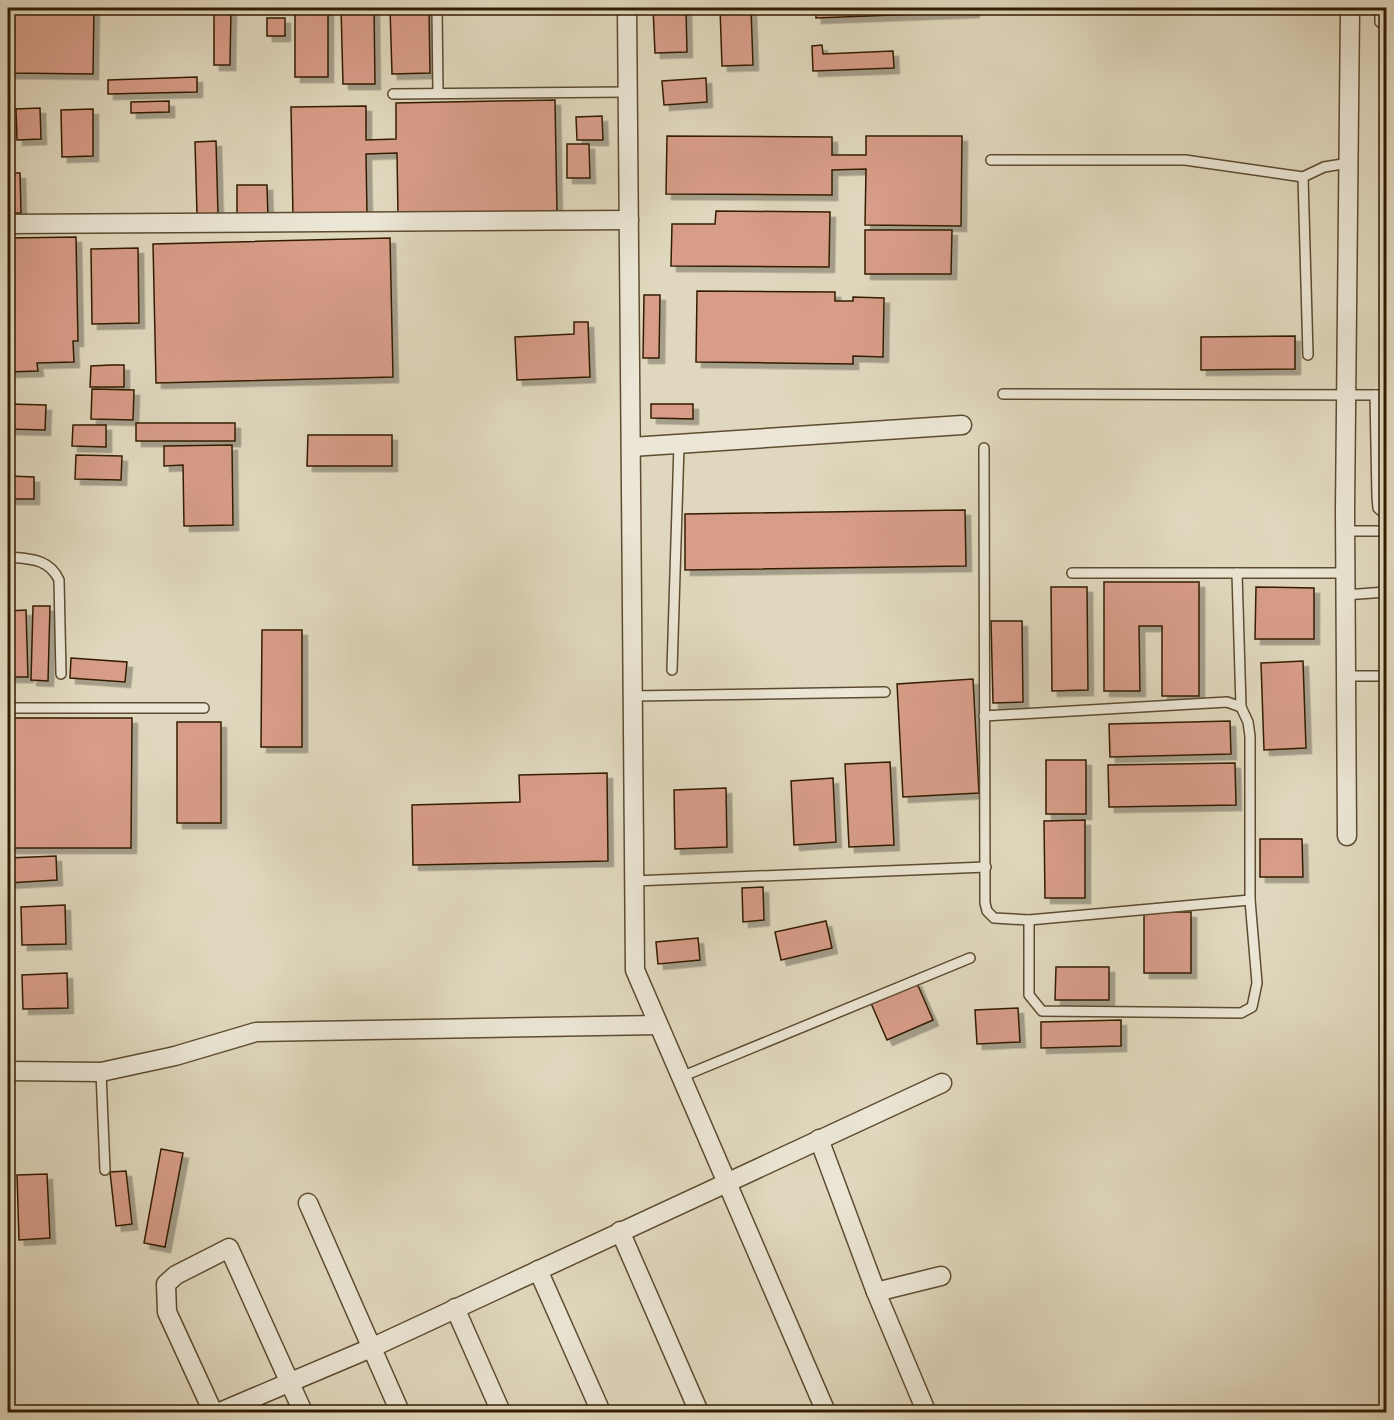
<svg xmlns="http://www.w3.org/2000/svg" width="1394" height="1420" font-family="'Libre Caslon Text',serif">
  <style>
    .building { fill: #d89d89; stroke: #331d00; stroke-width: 1.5; filter: url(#shadow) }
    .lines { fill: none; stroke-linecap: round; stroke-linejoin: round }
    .lane-casing { stroke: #5e4c30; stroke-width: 12 }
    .street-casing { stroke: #5e4c30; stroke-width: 21 }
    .lane { stroke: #ebe6d5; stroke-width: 9 }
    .street { stroke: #ebe6d5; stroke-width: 18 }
  </style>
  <defs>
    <filter id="shadow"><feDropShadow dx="5.5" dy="5.5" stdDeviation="0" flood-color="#0004"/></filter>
  </defs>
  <rect width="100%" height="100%" fill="#e0d8be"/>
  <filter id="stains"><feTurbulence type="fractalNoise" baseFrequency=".00333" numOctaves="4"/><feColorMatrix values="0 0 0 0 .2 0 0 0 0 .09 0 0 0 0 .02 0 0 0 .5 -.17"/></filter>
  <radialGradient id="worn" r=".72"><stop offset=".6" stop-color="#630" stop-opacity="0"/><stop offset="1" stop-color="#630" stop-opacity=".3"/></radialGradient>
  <g class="building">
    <path d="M8,8H94L93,74L8,73Z"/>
    <path d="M214,8H231L230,65H214Z"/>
    <rect x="295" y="8" width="33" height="69"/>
    <path d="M341,8H374L375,84H343Z"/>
    <path d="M390,8H429L430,73L392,74Z"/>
    <path d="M653,8H686L687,52L655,53Z"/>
    <path d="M720,8H751L753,65L722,66Z"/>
    <path d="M816,8H974V12L816,18Z"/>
    <rect x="267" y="18" width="18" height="18"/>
    <path d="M822,45L823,54L893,51L894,68L813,71L812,46Z"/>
    <path d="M197,77V92L108,94V80Z"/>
    <path d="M706,78L707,102L664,105L662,81Z"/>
    <path d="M555,100L557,212L398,215L397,153L366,154L367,215L293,217L291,107L366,106V140L396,139V103Z"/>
    <path d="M169,101V112L131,113V102Z"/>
    <path d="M40,108L41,139L17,140L16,109Z"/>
    <path d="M93,109V156L62,157L61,110Z"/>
    <path d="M602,116L603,140H577L576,117Z"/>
    <path d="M667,136L832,137V155H866V136H962L961,226L865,225L866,169L832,170V195L666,194Z"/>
    <path d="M216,141L218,214H197L195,142Z"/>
    <path d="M567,144H589L590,178H567Z"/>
    <path d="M8,173H20L21,213H8Z"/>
    <path d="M237,185H267L268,218L237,219Z"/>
    <path d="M716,211L830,212L829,267L671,266L672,224H715Z"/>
    <path d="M865,230H952L951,274H865Z"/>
    <path d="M76,237L78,341H73L74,362L37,363L38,371L8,372V238Z"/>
    <path d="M390,238L393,377L156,383L153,244Z"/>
    <path d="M138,248L139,323L92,324L91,249Z"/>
    <path d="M697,291L835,292V301H853V297L884,298L883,357L853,356V364L696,362Z"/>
    <path d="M644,295H660L659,358H643Z"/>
    <path d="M574,322H588L590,377L517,380L515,337L574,334Z"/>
    <path d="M1295,336V369L1201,370V337Z"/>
    <path d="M111,365H124V387H90L91,366Z"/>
    <path d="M92,389L134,390L133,420L91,419Z"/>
    <path d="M1385,402H1386V505Z"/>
    <path d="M8,404L46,405L45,430L8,429Z"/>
    <path d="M651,404H693V419L651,418Z"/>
    <rect x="136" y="423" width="99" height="18"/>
    <path d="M73,425H106V447L72,446Z"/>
    <path d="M308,435H392V466H307Z"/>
    <path d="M232,445L233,525L184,526L183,465L164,466V446Z"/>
    <path d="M76,455L122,456L121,480L75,479Z"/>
    <path d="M10,476L34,477V499H10Z"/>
    <path d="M965,510L966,566L685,570V514Z"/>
    <path d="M1104,582H1199V696H1162V626H1139L1140,691H1104Z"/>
    <path d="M1051,587H1087L1088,690L1052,691Z"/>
    <path d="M1256,587L1314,588V639H1255Z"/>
    <path d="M33,606H50L48,681L31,680Z"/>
    <path d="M26,610L28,677H8V611Z"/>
    <path d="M991,621H1022L1023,702L993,703Z"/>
    <path d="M262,630H302V747H261Z"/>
    <path d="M71,658L127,662L125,682L70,678Z"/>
    <path d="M1303,661L1306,748L1264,750L1261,663Z"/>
    <path d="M973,679L979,793L903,797L897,684Z"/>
    <path d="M8,718H132L131,848H8Z"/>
    <path d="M1230,721L1231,754L1110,757L1109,724Z"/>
    <rect x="177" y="722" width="44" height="101"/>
    <rect x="1046" y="760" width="40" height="54"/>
    <path d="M890,762L894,845L849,847L845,764Z"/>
    <path d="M1235,763L1236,805L1109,807L1108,765Z"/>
    <path d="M607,773L608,861L413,865L412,805L520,802L519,775Z"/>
    <path d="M833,778L836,842L794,845L791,781Z"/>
    <path d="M726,788L727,847L675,849L674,790Z"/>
    <path d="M1085,820V898H1045L1044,821Z"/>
    <path d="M1260,839H1302L1303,877H1260Z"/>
    <path d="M56,856L57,880L8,883V858Z"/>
    <path d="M763,887L764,920L743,922L742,888Z"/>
    <path d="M65,905L66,944L22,945L21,907Z"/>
    <rect x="1144" y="912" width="47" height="61"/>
    <path d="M826,921L832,948L781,960L775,932Z"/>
    <path d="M698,938L700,960L658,964L656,942Z"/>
    <path d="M1056,967H1109V1000H1055Z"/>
    <path d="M67,973L68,1008L23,1009L22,975Z"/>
    <path d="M916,981L933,1020L887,1040L870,1001Z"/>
    <path d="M1018,1008L1020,1042L977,1044L975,1010Z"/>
    <path d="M1121,1020V1046L1041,1048V1022Z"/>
    <path d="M161,1149L183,1153L165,1247L144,1243Z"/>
    <path d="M126,1171L132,1224L116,1226L110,1172Z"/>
    <path d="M47,1174L50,1238L19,1240L17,1175Z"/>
  </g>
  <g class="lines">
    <defs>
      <g id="lane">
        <path d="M437,8L438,93"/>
        <path d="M1380,8V22L1386,27"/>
        <path d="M393,94L628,92"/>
        <path d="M991,160H1185L1303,177L1324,167L1349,163"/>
        <path d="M1303,177L1308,355"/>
        <path d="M1003,394L1386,395"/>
        <path d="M1375,395L1377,497L1378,508L1386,515"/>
        <path d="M984,448L985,903L987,911L994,918L1029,920L1250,900V736L1248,722L1241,707L1227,702L984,716"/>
        <path d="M1345,531H1386"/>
        <path d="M8,557C29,559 49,558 59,580L61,674"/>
        <path d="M1072,573H1345"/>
        <path d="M1237,573L1241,707"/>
        <path d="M1345,595L1386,592"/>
        <path d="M672,670L679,445"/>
        <path d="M1346,676H1386"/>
        <path d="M633,696L885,692"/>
        <path d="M8,708H204"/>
        <path d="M633,881L986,867"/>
        <path d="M1029,920V995L1042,1011L1241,1013L1252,1007L1257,983L1250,900"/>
        <path d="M101,1072L105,1170"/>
        <path d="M681,1077L970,958"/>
      </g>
      <g id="street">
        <path d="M627,8L635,970L826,1412"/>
        <path d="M8,224L629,220"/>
        <path d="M631,447L962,425"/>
        <path d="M1347,836L1345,511L1350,8"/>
        <path d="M8,1071L101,1072L175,1056L256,1032L658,1025"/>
        <path d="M819,1139L876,1292L926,1411"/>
        <path d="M308,1203L400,1412"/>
        <path d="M620,1231L699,1412"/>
        <path d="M538,1270L601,1412"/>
        <path d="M876,1292L941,1276"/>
        <path d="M455,1308L501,1412"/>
        <path d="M213,1412L167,1312L166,1284L176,1275L229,1248L303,1412"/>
        <path d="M220,1412L371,1348L942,1083"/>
      </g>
    </defs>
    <use href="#lane" class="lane-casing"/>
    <use href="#street" class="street-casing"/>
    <use href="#lane" class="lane"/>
    <use href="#street" class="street"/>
  </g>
  <rect width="1394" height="1420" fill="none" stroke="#e0d8be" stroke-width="30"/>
  <rect x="9" y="9" width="1376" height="1402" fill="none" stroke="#331d00" stroke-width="3"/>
  <rect x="15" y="15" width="1364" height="1390" fill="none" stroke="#331d00" stroke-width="1.5"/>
  <rect width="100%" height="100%" filter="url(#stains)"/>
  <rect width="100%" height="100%" fill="url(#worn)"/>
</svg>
